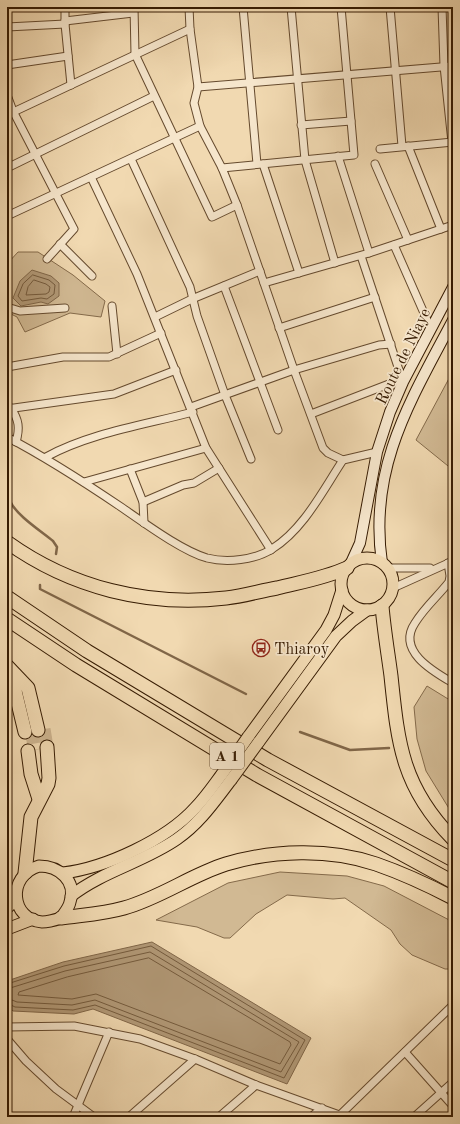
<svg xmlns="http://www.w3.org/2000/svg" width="460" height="1124" font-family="'Old Standard TT',serif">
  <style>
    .green { fill: #d1b993; stroke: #846a4a }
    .water { fill: #b19876; stroke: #806648 }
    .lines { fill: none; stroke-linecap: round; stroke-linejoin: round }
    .shore { stroke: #745a3c; stroke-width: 1 }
    .stream { stroke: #806648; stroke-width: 2.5 }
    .motorway-tunnel { stroke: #ccb38e; stroke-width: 13; stroke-dasharray: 13 6; stroke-linecap: butt }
    .minor-casing { stroke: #654a2e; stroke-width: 9 }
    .secondary-casing { stroke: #361b02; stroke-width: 12 }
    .primary-casing { stroke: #361b02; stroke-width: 13 }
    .motorway-casing { stroke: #361b02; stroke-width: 15 }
    .minor { stroke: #f6e6cc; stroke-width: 7 }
    .secondary { stroke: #f6e6cc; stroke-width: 10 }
    .primary { stroke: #f1d9b1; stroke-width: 11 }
    .motorway { stroke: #f1d9b1; stroke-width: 13 }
    .primary-bridge-casing { stroke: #361b02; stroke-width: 13; stroke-linecap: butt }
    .primary-bridge { stroke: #f1d9b1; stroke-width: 11 }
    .labels { text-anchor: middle; stroke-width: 3.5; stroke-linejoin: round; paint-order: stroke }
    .shield { fill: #f6e6cc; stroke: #70583f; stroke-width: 1 }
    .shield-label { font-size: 15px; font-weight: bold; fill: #361b02 }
    .street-label { font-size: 16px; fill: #361b02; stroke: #f6e6cc }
    .poi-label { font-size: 16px; fill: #361b02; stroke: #f6e6cc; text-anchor: start }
  </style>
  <rect width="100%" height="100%" fill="#f1d9b1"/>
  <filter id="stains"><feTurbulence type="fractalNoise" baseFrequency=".005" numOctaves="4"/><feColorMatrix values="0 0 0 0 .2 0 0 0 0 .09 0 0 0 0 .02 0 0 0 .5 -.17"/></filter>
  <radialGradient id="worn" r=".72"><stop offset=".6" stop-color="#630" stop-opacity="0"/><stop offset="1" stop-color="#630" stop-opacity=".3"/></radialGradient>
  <g class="green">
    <path d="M18,252H38L73,275L105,301L101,317L70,313L25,332L17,317L7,312V264Z"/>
    <path d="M453,371V470L416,440Z"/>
    <path d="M427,686L453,702V815L426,771L417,739L414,707Z"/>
    <path d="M280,872L347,876L384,886L453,922V969H445L412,955L400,944L391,930L345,898L333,899L287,895L256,914L230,938H224L197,927L156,920L228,883Z"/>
  </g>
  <g class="water">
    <path d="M32,270L51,276L59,283V296L48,304L41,302L21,306L13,298L20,281Z"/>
    <path d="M152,942L311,1038L287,1084L93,1009L74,1014L13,1011L7,1006V981L63,962Z"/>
  </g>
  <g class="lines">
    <g class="shore">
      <path d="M33,275L49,280L55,285L54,294L47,299L41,298L22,301L18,296L23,284Z"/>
      <path d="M34,280L46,284L50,287L49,292L46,294L26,295L28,287Z"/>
      <path d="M149,958L290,1042L291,1045L280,1064L96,994L72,999L18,995L19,992L67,977Z"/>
      <path d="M7,984L64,966L151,946L305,1040L284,1078L95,1005L73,1010L15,1007L7,1003"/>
      <path d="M7,989L65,971L150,952L299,1042L281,1072L95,1000L72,1005L17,1002L7,998"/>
    </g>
    <g class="stream">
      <path d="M7,476C7,484 7,493 10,501C16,515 41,531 53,541L57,547L56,554"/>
      <path d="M40,585V589L246,694"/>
      <path d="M300,732L350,750L389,748"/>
    </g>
    <g class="motorway-tunnel">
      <path d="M44,729L47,747"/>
      <path d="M31,731L35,750"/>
    </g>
    <defs>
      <g id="minor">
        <path d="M134,7L135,54L212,217L237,205"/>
        <path d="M189,7L190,29L198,87L194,103L200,126L222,168L237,205L294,370L323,448L328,453L343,460"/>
        <path d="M243,7L257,164"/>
        <path d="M291,7L305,160L335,263"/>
        <path d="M390,7L402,146"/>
        <path d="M442,7L444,66L453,152"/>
        <path d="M65,21L133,13"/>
        <path d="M65,24L71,85"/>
        <path d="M7,27L65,24V7"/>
        <path d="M7,65L68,56"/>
        <path d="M198,87L453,66"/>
        <path d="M7,95L13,111L74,229L47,259"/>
        <path d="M7,115L190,29"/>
        <path d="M301,125L351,121"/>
        <path d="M408,146L441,229"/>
        <path d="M380,149L453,142"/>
        <path d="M338,156L369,253"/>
        <path d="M131,159L190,287L197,316L225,395L251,459"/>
        <path d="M263,164L299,273"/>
        <path d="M375,164L408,240"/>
        <path d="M7,168L154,96"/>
        <path d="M222,168L354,155L341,7"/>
        <path d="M91,177L137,274L206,448L271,550"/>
        <path d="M7,216L200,126"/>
        <path d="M60,244L92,276"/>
        <path d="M394,245L431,329"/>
        <path d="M361,256L403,382"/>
        <path d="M264,283L369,253L453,225"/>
        <path d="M224,286L278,430"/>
        <path d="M112,306L117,354"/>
        <path d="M7,307L20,311L65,308"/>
        <path d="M155,317L192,299L260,271"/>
        <path d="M279,328L375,297"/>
        <path d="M7,367L63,357H109L161,333"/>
        <path d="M191,407L294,370L379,345L391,344"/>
        <path d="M11,408C19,420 20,428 16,442"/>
        <path d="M7,409L114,394L176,370"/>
        <path d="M311,414L402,379"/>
        <path d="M7,437C47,458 84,482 121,507C143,522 182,551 207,558C227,563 255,560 272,549C304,529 323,490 343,460L377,452"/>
        <path d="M46,457C90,433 144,425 193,412"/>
        <path d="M130,469L143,502L144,523"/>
        <path d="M84,482L206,448"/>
        <path d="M143,502L183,485L194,483L219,468"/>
        <path d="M448,563L450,576L449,582C438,596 424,608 415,623C396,651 434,672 453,683"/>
        <path d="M387,568H430"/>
        <path d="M393,588L453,561"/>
        <path d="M7,1027L74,1026L140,1039L195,1059L256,1085L345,1117"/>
        <path d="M7,1039L26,1061L56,1089L94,1117"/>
        <path d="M405,1052L453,1106"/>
        <path d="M341,1114L453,1005"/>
        <path d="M73,1117L109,1032"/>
        <path d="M129,1117L195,1059"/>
        <path d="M219,1117L256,1085"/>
        <path d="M311,1117L322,1108"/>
        <path d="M414,1117L453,1082"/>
      </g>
      <g id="secondary">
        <path d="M382,563C368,467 411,400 453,320"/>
        <path d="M350,565L360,543L377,452L390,412L403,382L453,287"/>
      </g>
      <g id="primary">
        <circle cx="367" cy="584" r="26"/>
        <path d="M248,737L326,630L334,615L342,590"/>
        <path d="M258,743L336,636L352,621L367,610"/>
        <path d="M39,866C59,866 77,881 70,902C69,908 64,913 61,918C55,920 49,922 42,922C11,920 6,876 39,866Z"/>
        <path d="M63,873C105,868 166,840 195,808C205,798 213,786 222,774"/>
        <path d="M71,896C103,871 144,862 177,839C200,823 214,802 231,780"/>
        <path d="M7,908L16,900"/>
        <path d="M7,929L33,919"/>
      </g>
      <g id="motorway">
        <path d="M7,542C71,588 148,607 226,598C244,596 260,591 277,588C301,582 325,578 347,568"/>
        <path d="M7,597L87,651L268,760L453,860"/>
        <path d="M382,606C384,630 388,653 391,676C398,744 402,787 453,839"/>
        <path d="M7,619L76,665L257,775L453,882"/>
        <path d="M7,666L28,688L38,730"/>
        <path d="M10,670L25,732"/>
        <path d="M28,751L31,774L39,799"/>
        <path d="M25,873L31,817L48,784L49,778L47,747"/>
        <path d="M61,918C82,915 103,914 124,908C160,898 191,875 226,864C273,850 329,848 376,864C402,873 428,885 453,898"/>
      </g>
    </defs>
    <use href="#minor" class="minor-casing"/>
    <use href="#secondary" class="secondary-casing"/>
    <use href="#primary" class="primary-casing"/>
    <use href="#motorway" class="motorway-casing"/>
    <use href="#minor" class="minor"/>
    <use href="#secondary" class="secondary"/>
    <use href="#primary" class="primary"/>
    <use href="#motorway" class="motorway"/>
    <defs>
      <g id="primary-bridge">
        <path d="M222,774L248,737"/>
        <path d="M231,780L258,743"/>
      </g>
    </defs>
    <use href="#primary-bridge" class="primary-bridge-casing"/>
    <use href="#primary-bridge" class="primary-bridge"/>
  </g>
  <defs>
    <symbol id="bus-ring" viewBox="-11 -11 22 22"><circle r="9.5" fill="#f6e6cc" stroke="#8f2418" stroke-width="1.5"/><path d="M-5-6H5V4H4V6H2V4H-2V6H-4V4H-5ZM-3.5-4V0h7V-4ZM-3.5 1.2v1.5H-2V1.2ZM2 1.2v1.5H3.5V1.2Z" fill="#8f2418"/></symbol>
  </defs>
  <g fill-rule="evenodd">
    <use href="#bus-ring" x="251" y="638" width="20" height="20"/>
  </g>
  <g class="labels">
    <rect class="shield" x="210" y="743" width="34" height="26" rx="3"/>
    <g class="shield-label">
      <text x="227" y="761">A 1</text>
    </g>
    <g class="street-label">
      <text transform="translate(402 356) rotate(-64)" y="6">Route de Niaye</text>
    </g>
    <g class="poi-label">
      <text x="274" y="654">Thiaroy</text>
    </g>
  </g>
  <rect width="460" height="1124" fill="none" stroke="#f1d9b1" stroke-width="24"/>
  <rect x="8" y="8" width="444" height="1108" fill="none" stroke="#361b02" stroke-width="2"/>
  <rect x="12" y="12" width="436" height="1100" fill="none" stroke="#361b02"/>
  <rect width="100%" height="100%" filter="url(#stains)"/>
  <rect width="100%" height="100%" fill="url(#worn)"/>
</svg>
